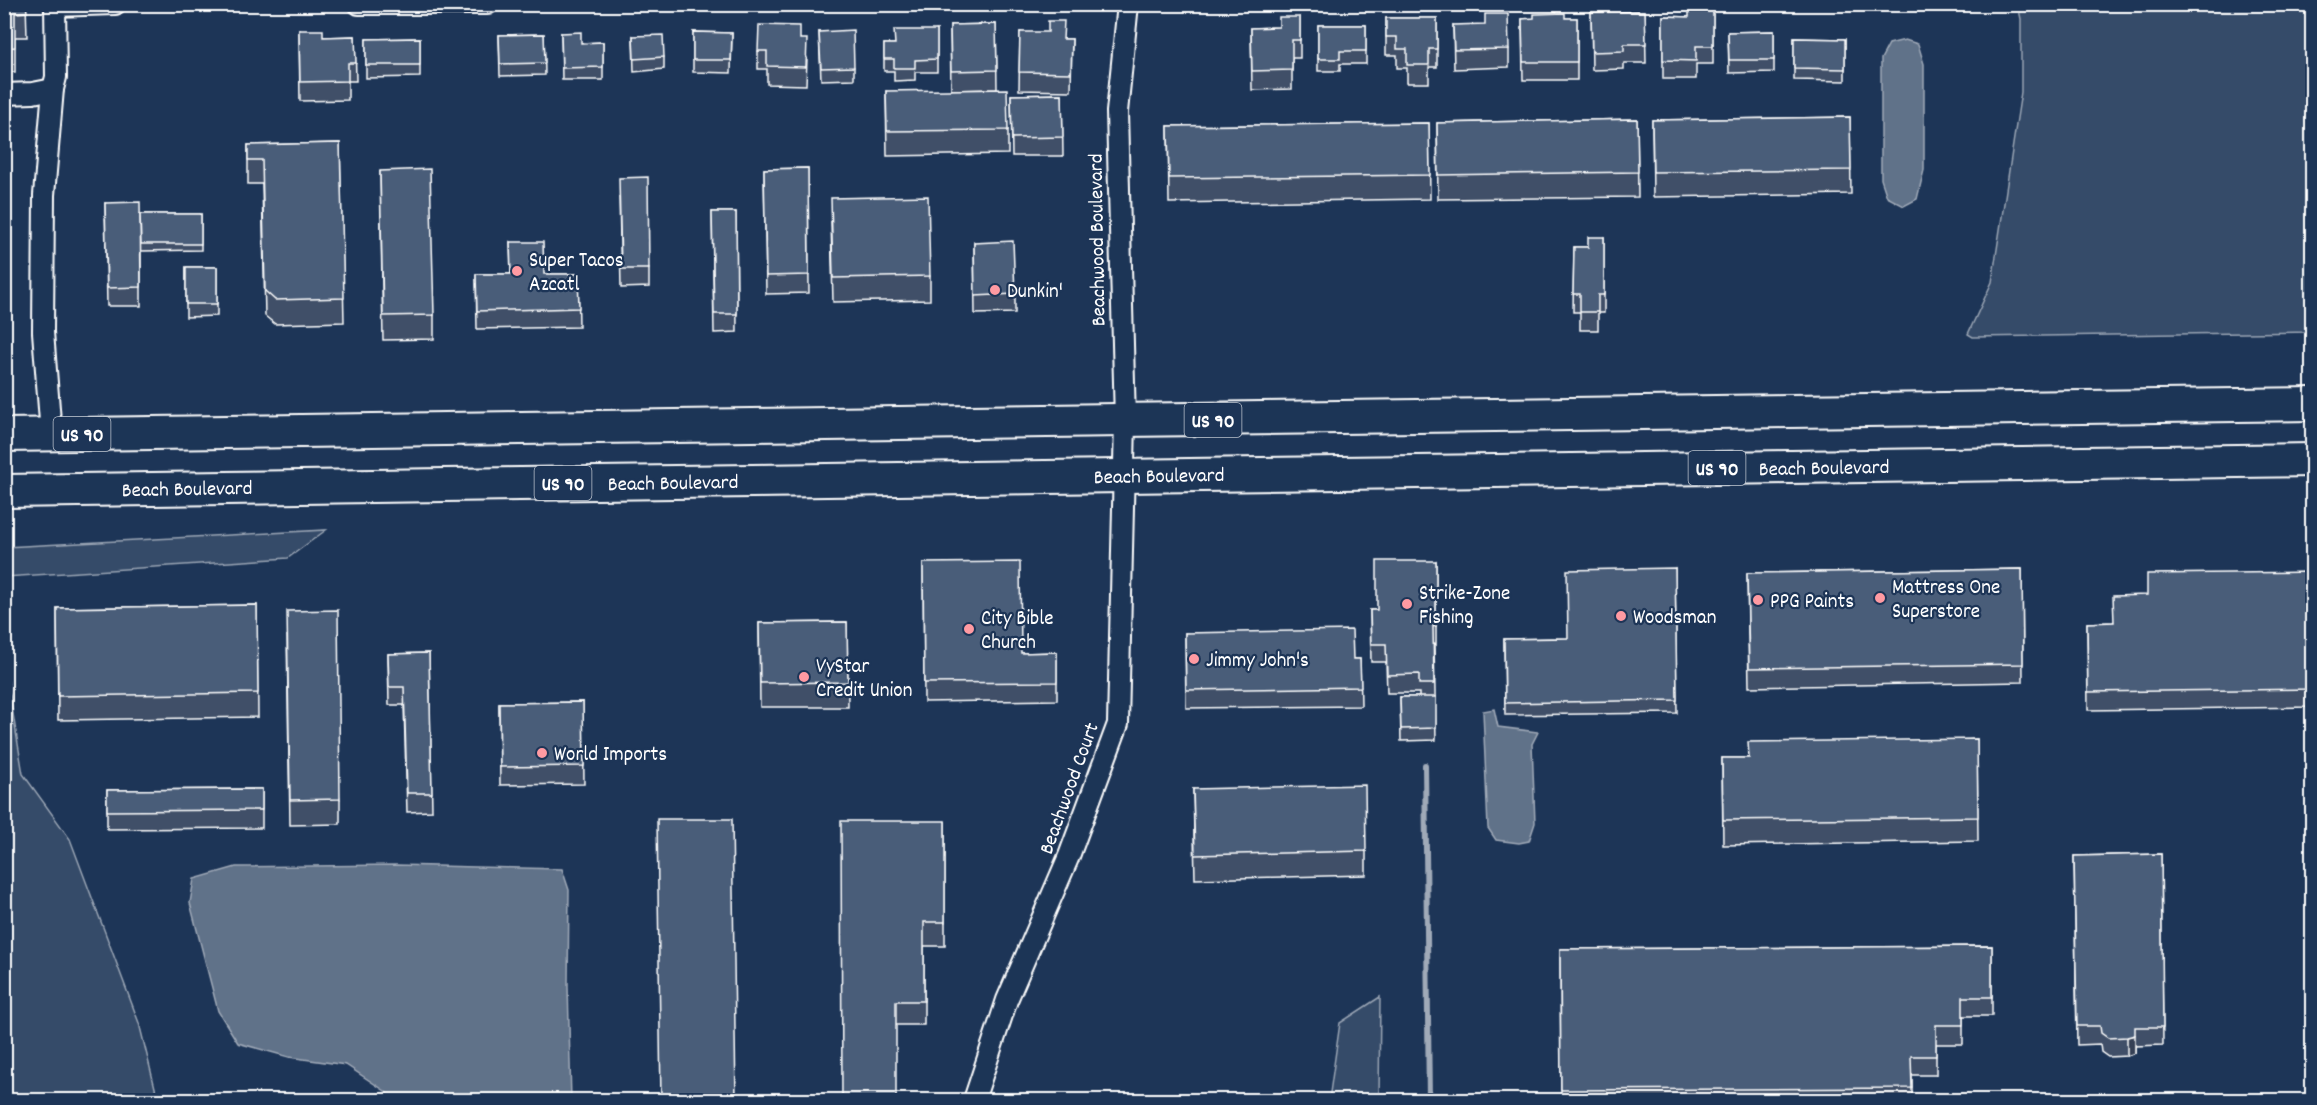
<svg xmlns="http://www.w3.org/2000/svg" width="2317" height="1105" font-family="Dekko,sans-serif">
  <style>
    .green { fill: #364b69; stroke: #9aa5b4; stroke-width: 1.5 }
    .water { fill: #617289; stroke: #a0aab8; stroke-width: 1.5 }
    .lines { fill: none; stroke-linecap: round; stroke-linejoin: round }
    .stream { stroke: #a0aab8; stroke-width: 6 }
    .minor-casing { stroke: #fff; stroke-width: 24 }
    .trunk-casing { stroke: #fff; stroke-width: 36 }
    .minor { stroke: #1d3557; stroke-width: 20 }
    .trunk { stroke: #1d3557; stroke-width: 32 }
    .wall { fill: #405068; stroke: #fff; stroke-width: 1.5 }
    .shaded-wall { fill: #344155; stroke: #fff; stroke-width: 1.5 }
    .building { fill: #4a5d79; stroke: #fff; stroke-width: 1.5 }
    .poi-dot { fill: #ff9aa2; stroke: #1d3557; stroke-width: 2 }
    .labels { text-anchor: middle; stroke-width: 4.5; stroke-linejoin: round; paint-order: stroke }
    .shield { fill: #1d3557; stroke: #bbc2cd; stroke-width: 1.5 }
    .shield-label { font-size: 20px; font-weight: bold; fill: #fff }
    .street-label { font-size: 21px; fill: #fff; stroke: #1d3557 }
    .poi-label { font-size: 21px; fill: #fff; stroke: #1d3557; text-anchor: start }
  </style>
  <rect width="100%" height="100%" fill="#1d3557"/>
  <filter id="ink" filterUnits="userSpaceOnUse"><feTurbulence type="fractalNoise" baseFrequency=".0167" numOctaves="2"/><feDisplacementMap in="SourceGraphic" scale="12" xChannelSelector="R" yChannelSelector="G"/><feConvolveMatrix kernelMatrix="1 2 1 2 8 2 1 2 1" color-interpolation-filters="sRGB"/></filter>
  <g filter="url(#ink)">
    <g class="green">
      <path d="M2018,5H2312V332L1973,337L1968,334L1992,282L2021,92V19Z"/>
      <path d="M326,530L288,558L5,577V547Z"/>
      <path d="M4,660L23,774L70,839L139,1023L158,1100H5Z"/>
      <path d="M1380,997L1379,1100H1329L1340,1023Z"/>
    </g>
    <g class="water">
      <path d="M1905,40L1918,44L1924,64V170L1917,199L1904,206L1887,197L1881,179V59L1889,44Z"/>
      <path d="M1494,709L1498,727L1538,732L1532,744L1535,823L1529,841L1519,843L1496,840L1488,828L1483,711Z"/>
      <path d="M396,865L562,869L569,890L568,986L571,1100H393L385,1091L346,1065L289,1057L238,1043L218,1011L190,903L194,879L236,867Z"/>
    </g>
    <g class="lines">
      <path class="stream" d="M1425,765L1429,1100"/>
      <defs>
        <g id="minor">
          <path d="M359,4H487"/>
          <path d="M55,6L115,4"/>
          <path d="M4,94L33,93L53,89"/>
          <path d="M51,434L43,332L44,195L53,89L56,77L55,4"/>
          <path d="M974,1100L1007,1000L1069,856L1118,724L1125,421L1117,112L1128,4"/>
        </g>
        <g id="trunk">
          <path d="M4,435L2312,404"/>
          <path d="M4,491L2312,460"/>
        </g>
      </defs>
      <use href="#minor" class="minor-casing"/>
      <use href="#trunk" class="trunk-casing"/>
      <use href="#minor" class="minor"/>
      <use href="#trunk" class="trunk"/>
    </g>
    <g class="wall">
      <path d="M4,4H26L27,37H15V72H4Z"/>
      <path d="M1645,11L1646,63H1624V69L1592,70L1591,12Z"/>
      <path d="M1713,11V64H1696V79H1663V16L1689,17Z"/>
      <path d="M1300,17V58H1292V89L1252,90L1251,28L1279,27Z"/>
      <path d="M1386,18H1437V67H1429V83H1407V68H1397V55H1386Z"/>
      <path d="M1577,18V80H1523L1522,19Z"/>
      <path d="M996,24L997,89L951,90L950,25Z"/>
      <path d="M1318,25H1366V64H1340V71H1318Z"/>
      <path d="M1453,25L1509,49V67L1454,69Z"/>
      <path d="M299,30L323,37L355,36L356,81H348V100L300,101Z"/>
      <path d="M937,30V72H915V80L894,81V71H884V44H894Z"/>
      <path d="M1774,31V72L1729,73L1728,32Z"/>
      <path d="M693,32L732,33L731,73L693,72Z"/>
      <path d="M819,32L854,67V79L821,80Z"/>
      <path d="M1020,32L1064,39H1072L1071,91L1019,90Z"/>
      <path d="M561,33L581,43L603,42V80H562Z"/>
      <path d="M544,34L545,75L500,76L499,35Z"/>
      <path d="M633,36L664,57V69L634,72Z"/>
      <path d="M420,38V77L366,78V39Z"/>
      <path d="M1794,38L1845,39V81L1794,80Z"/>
      <path d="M800,39L807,58L806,85L767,84V69H758V51Z"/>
      <path d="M886,91L1008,130V154L887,156Z"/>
      <path d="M1062,94L1063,156H1012L1011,95Z"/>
      <path d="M1850,117L1851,194L1653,197L1652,120Z"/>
      <path d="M1637,119L1638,197L1438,199L1437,123Z"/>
      <path d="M1429,123L1430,199L1169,203L1168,126Z"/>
      <path d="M340,143L344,322L275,324L265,316L262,184H248V145Z"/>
      <path d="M808,168L809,293L766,294L764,169Z"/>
      <path d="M380,171L434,315V339L383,340Z"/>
      <path d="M619,196L649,269V287L621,288Z"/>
      <path d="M105,203L140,214H201V250L141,251V306H107Z"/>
      <path d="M712,212H736L737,332L714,333Z"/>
      <path d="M831,222L930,276V300L833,302Z"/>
      <path d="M1604,237V313H1598V330H1580V312H1573L1574,247H1588Z"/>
      <path d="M510,242L544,274H578L579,327L477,329L476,274H511Z"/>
      <path d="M974,243L1015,294V313L975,314Z"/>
      <path d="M186,267H217V316L186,317Z"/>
      <path d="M1436,561V645L1434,644L1436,740L1401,741L1400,697H1419V693H1387L1386,662H1371L1370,610H1377Z"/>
      <path d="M923,563L1021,653L1057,652V700L924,702Z"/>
      <path d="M1675,568L1677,713L1505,715L1504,639L1568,638Z"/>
      <path d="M2022,569L2023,682L1749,687L1747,573Z"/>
      <path d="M2313,572V707L2088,710L2087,623L2113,622L2147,595Z"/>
      <path d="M257,605L258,717L58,720L57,608Z"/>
      <path d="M847,622L848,707H760L759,623Z"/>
      <path d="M1185,633L1353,659H1360L1361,706L1186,708Z"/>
      <path d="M287,635L340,799V824L290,825Z"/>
      <path d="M429,653L432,811L407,812L404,705H389L388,654Z"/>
      <path d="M583,702L584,784L500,785L499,703Z"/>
      <path d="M1977,739L1978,841L1723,845L1722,758H1748Z"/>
      <path d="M262,789V828L107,829V790Z"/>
      <path d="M1193,789L1366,851V875L1195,879Z"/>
      <path d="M945,821V946H924V1025H896L842,1101Z"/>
      <path d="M2161,854L2163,1045L2135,1046V1053L2127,1056L2108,1057L2101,1052L2100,1044L2077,1045L2074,856Z"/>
      <path d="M1992,946V1016H1963V1044H1936V1075H1912V1101H1561L1560,949Z"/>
    </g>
    <path class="shaded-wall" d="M2135,1035V1053L2127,1056V1037Z"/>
    <g class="building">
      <path d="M4,4H26L27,12L15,13V47L4,48Z"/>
      <path d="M1689,10L1713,11V46H1696V61L1663,60V16L1689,17Z"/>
      <path d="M1645,11L1646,44H1624V51L1592,52L1591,12Z"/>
      <path d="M1565,13V18H1577V62H1523L1522,19L1534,18V14Z"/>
      <path d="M1485,14H1508L1509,49L1454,50L1453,25L1485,24Z"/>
      <path d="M1279,17H1300V40H1292V70L1252,71L1251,28L1279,27Z"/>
      <path d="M1386,18H1437V49H1429V65H1407V49H1397V37H1386Z"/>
      <path d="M1048,21H1064L1063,39H1072L1071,73L1019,72L1020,32H1048Z"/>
      <path d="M996,24L997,70L951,71L950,25Z"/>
      <path d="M759,25L800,26V39H807L806,67L767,66V51H758Z"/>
      <path d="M1318,25H1366V51H1340V59H1318Z"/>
      <path d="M299,30H323V37L355,36L356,63H348V81L300,82Z"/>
      <path d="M853,30L854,67L821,68L819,32Z"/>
      <path d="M894,30H937V59L915,60V68H894V59H884V44H895Z"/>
      <path d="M1774,31V60H1729L1728,32Z"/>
      <path d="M581,32V43L603,42V67L562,68L561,33Z"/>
      <path d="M693,32L732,33L731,60H693Z"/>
      <path d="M544,34L545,63L500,64L499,35Z"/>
      <path d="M663,35L664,57L634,59L633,36Z"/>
      <path d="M420,38V65H366V39Z"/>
      <path d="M1794,38L1845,39V69L1794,68Z"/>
      <path d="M1007,89L1008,130L887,131L886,91Z"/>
      <path d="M1062,94L1063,137L1012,138L1011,95Z"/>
      <path d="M1850,117L1851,170L1653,172L1652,120Z"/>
      <path d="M1637,119L1638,172L1438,175L1437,123Z"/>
      <path d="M1429,123L1430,175L1169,178L1168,126Z"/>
      <path d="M340,143L344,298L275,300L265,291L262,160H248V145Z"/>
      <path d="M808,168L809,275L766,276L764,169Z"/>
      <path d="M430,169L434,315L383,316L380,171Z"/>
      <path d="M648,177L649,269H621L619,178Z"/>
      <path d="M928,196L930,276L833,278L831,198Z"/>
      <path d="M140,202L141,287L107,288L105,203Z"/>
      <path d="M712,212H736L737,314H714Z"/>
      <path d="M140,214H201V244H141Z"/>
      <path d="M1588,237H1604V295H1598V312H1580V294H1573L1574,247H1588Z"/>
      <path d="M1013,241L1015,294L975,296L974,243Z"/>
      <path d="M510,242H543L544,274H578L579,308L477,311L476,274H511Z"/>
      <rect x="186" y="267" width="31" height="37"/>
      <path d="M1377,561H1436V627L1433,626L1434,684H1419V674L1387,675L1386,644H1371L1370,610H1377Z"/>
      <path d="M1020,562L1021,653L1057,652V682L924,683L923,563Z"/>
      <path d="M1675,568L1677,700L1505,703L1504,639L1568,638L1567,570Z"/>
      <path d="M2022,569L2023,664L1749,668L1747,573Z"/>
      <path d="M2313,572V689L2088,692L2087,623L2114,622L2113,596L2147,595V574Z"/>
      <path d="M257,605L258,693L58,696L57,608Z"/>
      <path d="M338,610L340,799L290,800L287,611Z"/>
      <path d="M847,622L848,682L760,683L759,623Z"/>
      <path d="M1352,630L1353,659H1360L1361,687L1186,690L1185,633Z"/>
      <path d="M429,653L432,793H407L404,687H389L388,654Z"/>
      <path d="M1400,697H1436V728L1401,729Z"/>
      <path d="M583,702L584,766L500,767L499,703Z"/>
      <path d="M1977,739L1978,817L1723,820L1722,758H1749L1748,742Z"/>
      <path d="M1365,785L1366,851L1195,855L1193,789Z"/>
      <path d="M262,789V810L107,811V790Z"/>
      <path d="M657,819H732L736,1101H661Z"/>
      <path d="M841,821H945V922H924V1001H896V1101H842Z"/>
      <path d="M2161,854L2163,1027H2135V1035L2127,1037L2108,1038L2101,1033L2100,1026H2077L2074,856Z"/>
      <path d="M1992,946V997H1963V1025H1936V1056H1911L1912,1088L1561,1090L1560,949Z"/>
    </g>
  </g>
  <g class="poi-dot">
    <circle cx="517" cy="271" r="6"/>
    <circle cx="995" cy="290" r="6"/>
    <circle cx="1880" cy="598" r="6"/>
    <circle cx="1758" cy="600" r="6"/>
    <circle cx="1407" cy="604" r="6"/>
    <circle cx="1621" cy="616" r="6"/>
    <circle cx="969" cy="629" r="6"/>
    <circle cx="1194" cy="659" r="6"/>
    <circle cx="804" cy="677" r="6"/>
    <circle cx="542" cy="753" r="6"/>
  </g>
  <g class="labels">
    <g class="shield">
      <rect x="1184.5" y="403" width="57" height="34" rx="4.5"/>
      <rect x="53.5" y="417" width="57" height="34" rx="4.5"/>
      <rect x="1688.5" y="451" width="57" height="34" rx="4.5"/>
      <rect x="534.5" y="466" width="57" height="34" rx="4.5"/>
    </g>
    <g class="shield-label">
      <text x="1213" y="427">US 90</text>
      <text x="82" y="441">US 90</text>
      <text x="1717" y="475">US 90</text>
      <text x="563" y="490">US 90</text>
    </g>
    <g class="street-label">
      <text transform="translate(1096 240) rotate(-91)" y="7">Beachwood Boulevard</text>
      <text transform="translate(1824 467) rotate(-1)" y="7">Beach Boulevard</text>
      <text transform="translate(1159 475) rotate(-1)" y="7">Beach Boulevard</text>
      <text transform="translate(673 482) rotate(-1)" y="7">Beach Boulevard</text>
      <text transform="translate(187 488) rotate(-1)" y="7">Beach Boulevard</text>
      <text transform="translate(1068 788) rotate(-70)" y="7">Beachwood Court</text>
    </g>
    <g class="poi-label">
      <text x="529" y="266">Super Tacos<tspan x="529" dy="24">Azcatl</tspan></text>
      <text x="1007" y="297">Dunkin'</text>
      <text x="1892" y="593">Mattress One<tspan x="1892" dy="24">Superstore</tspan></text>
      <text x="1419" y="599">Strike-Zone<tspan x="1419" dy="24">Fishing</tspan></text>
      <text x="1770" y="607">PPG Paints</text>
      <text x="1633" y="623">Woodsman</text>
      <text x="981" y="624">City Bible<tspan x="981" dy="24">Church</tspan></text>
      <text x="1206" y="666">Jimmy John's</text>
      <text x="816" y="672">VyStar<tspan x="816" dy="24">Credit Union</tspan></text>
      <text x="554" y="760">World Imports</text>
    </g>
  </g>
  <rect width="2317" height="1105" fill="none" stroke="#1d3557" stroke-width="24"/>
  <rect x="12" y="12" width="2293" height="1081" fill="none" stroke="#fff" stroke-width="2" filter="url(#ink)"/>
</svg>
